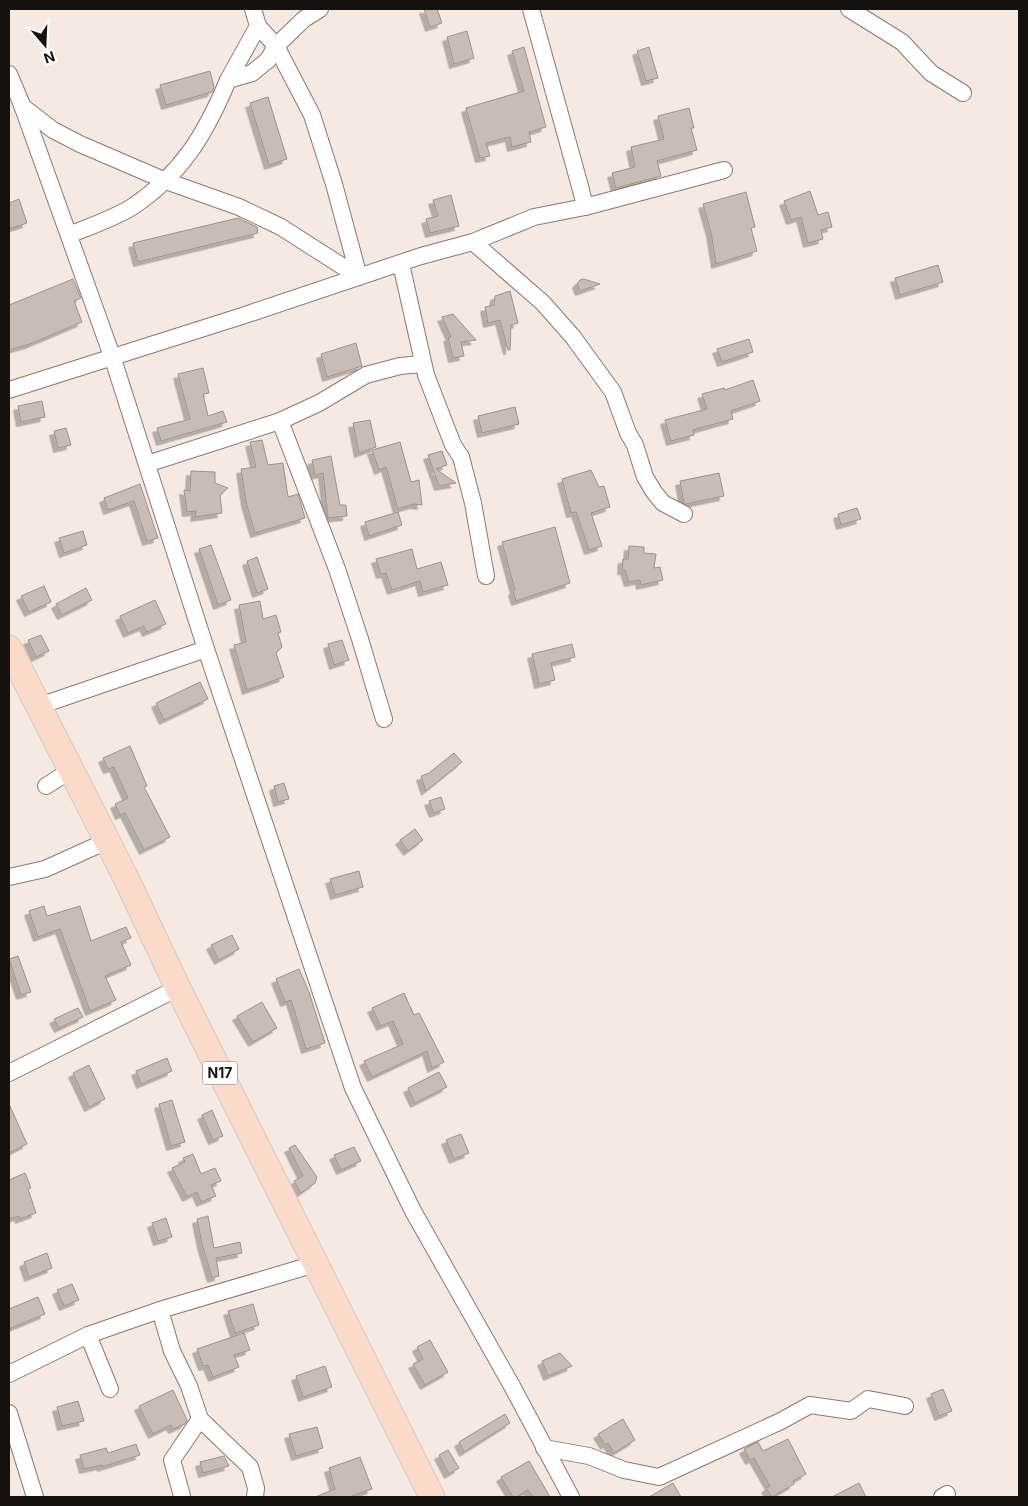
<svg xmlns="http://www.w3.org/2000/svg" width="1028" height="1506" font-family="Inter,sans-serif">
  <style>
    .building { fill: #c8bcb5; stroke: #9e928b; filter: url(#shadow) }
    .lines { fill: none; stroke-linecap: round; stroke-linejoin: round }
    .street-casing { stroke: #867a74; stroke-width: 18 }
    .primary-casing { stroke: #cccbca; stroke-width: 27 }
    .street { stroke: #fff; stroke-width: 16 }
    .primary { stroke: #fcdaca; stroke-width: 25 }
    .labels { text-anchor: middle; stroke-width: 4; stroke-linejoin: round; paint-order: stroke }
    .shield { fill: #fff; stroke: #5b5856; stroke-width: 1 }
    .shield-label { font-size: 14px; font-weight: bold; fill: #15110e }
  </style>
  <defs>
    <filter id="shadow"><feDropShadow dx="-4.5" dy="4.5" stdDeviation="0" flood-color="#0004"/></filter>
  </defs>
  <rect width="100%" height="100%" fill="#f5e9e2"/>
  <g class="building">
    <path d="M424,9H437L442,23L430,27Z"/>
    <path d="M467,31L474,58L454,64L447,37Z"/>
    <path d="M524,47L546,127L529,132L531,142L512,147L510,137L486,143L490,156L480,158L466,108L524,91L512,51Z"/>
    <path d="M649,47L658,78L646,81L637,51Z"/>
    <path d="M210,71L214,87L212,92L166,105L160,85Z"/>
    <path d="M268,97L287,159L269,165L250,103Z"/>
    <path d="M689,108L694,128H691L697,150L657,161L661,176L616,188L612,173L635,167L631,147L664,139L658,116Z"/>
    <path d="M810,191L818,215L828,212L832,227L821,230L823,239L808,243L801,217L791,220L784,201Z"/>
    <path d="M746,192L755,227L751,228L757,251L716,264L711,232L703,204Z"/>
    <path d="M451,195L459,226L430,233L426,219L438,216L433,200Z"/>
    <path d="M19,199L27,223L9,229V203Z"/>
    <path d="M238,218L257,227L258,233L138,262L133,243Z"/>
    <path d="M938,265L943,282L900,295L895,278Z"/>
    <path d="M73,279L81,298L74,301L82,322L30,344L9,350V305Z"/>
    <path d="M584,279L600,284L580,291L577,284L580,280Z"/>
    <path d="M510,291L518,323L511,325L510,350H508L500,320L488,323L485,307L494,305L495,296Z"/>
    <path d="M453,314L476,340L461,342L464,356L453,358L448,337H451L442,317Z"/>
    <path d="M749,339L753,352L722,362L717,349Z"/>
    <path d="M356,343L362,366L327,377L321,354Z"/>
    <path d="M203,368L209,393L203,394L208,416L223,411L227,422L161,441L157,428L190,419L178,374Z"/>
    <path d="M753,380L760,401L731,411L733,419L693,430L694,435L671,441L665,420L707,409L702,394L724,388L725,390Z"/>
    <path d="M42,401L45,417L21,422L18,406Z"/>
    <path d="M515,407L519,424L482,433L478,416Z"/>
    <path d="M370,420L376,447L359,453L353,423Z"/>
    <path d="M66,428L71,445L58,448L54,431Z"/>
    <path d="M262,440L268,465L283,463L288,497L298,494L305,518L255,533L246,502L241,469L256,467L250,442Z"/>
    <path d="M400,442L411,482L419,480L422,505L414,504L398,509L386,467L379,470L372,450Z"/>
    <path d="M442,451L447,465L436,469L456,483L439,486L428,455Z"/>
    <path d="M331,456L340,505H346L347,516L328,518L323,473L315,475L312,460Z"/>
    <path d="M591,470L599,487L604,486L610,507L591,513L602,546L589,550L576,512L571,513L562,479Z"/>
    <path d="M191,471L215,472V483L228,488L220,495L222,513L195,517L196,511L187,512L184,490L190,491Z"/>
    <path d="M719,473L724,496L686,504L684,503L680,481Z"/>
    <path d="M140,484L158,538L147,541L134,501L108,510L104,498Z"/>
    <path d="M857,508L861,519L841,525L838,514Z"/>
    <path d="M398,512L402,525L369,536L365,522Z"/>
    <path d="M555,527L570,583L516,601L513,591L515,590L502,542Z"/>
    <path d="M83,531L87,545L64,553L59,538Z"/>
    <path d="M211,545L231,600L218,605L199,549Z"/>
    <path d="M629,546L644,547V553L656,554L654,568L660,567L663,580L641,585L640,580L629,582L625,570H622L623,559H628Z"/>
    <path d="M412,549L417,569L441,562L448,585L423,592L420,581L392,590L386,573L381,574L376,559Z"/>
    <path d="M257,557L268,589L257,593L247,561Z"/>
    <path d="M44,586L51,602L29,612L21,596Z"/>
    <path d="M86,588L92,600L62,615L56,604Z"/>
    <path d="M155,600L166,624L147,632L144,626L128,633L120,616Z"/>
    <path d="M260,601L263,619L276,615L281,632L278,633L282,647L276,653L284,677L247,690L234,645L246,642L239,605Z"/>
    <path d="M41,635L49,651L36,657L28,640Z"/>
    <path d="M342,640L349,660L334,665L328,644Z"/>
    <path d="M572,644L575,657L551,663L555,680L539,684L532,654Z"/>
    <path d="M200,682L208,699L164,720L156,703Z"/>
    <path d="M130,746L147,786L144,787L170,837L144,850L125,813L120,815L115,804L128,798L114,767L108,769L103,758Z"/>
    <path d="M454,753L462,762L426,791L421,776L429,773Z"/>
    <path d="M284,783L289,799L278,802L274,786Z"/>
    <path d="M441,797L445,809L434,813L429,801Z"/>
    <path d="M415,829L423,840L408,851L400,840Z"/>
    <path d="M359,871L363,887L335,895L330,879Z"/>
    <path d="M44,906L47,916L80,906L91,941L126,927L131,938L121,942L131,965L105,976L116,1000L90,1011L60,929L38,937L29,911Z"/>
    <path d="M232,935L239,949L219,960L211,945Z"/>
    <path d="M18,956L31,992L21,995L9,959Z"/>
    <path d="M299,969L309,992L325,1043L306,1049L291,1000L285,1002L276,979Z"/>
    <path d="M404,993L414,1015L419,1013L444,1062L432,1068L427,1051L372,1077L364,1061L403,1044L393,1021L381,1026L372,1008Z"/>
    <path d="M262,1002L277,1028L253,1042L237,1016Z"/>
    <path d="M78,1008L83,1017L59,1028L54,1019Z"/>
    <path d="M167,1058L172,1071L141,1084L136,1071Z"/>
    <path d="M89,1065L105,1099L89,1107L73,1073Z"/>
    <path d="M439,1072L447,1087L415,1103L408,1088Z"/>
    <path d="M172,1100L185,1142L171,1146L159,1104Z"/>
    <path d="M9,1104L27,1144L9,1153Z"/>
    <path d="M212,1110L223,1136L213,1140L202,1115Z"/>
    <path d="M461,1134L469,1153L454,1159L446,1140Z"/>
    <path d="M295,1145L317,1177L315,1183L301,1193L294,1181L303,1176L289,1148Z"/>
    <path d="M354,1147L361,1161L341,1170L334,1155Z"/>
    <path d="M193,1154L201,1174L215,1168L221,1181L211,1185L216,1196L201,1202L197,1192L187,1197L172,1168L185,1162L183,1158Z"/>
    <path d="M25,1173L31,1188L28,1189L36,1213L20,1219L19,1216L9,1219V1180Z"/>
    <path d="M208,1216L214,1248L240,1242L242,1253L216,1258L219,1276L212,1278L202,1244L197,1219Z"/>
    <path d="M166,1218L172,1237L158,1241L152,1223Z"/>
    <path d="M47,1253L52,1268L29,1277L24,1262Z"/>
    <path d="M72,1284L79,1300L64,1306L57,1290Z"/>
    <path d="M38,1297L45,1314L9,1329V1309Z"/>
    <path d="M253,1304L259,1325L235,1333L228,1311Z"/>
    <path d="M244,1333L250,1350L234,1355L239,1367L213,1377L208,1365L203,1366L197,1349Z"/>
    <path d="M430,1340L448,1372L425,1385L413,1364L423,1359L417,1347Z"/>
    <path d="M560,1353L572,1366L548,1376L542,1361Z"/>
    <path d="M325,1366L332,1387L303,1397L296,1376Z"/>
    <path d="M943,1389L952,1411L939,1416L931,1394Z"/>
    <path d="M173,1390L187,1420L185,1424L173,1429L171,1425L153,1434L139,1406Z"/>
    <path d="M78,1401L84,1421L62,1426L57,1407Z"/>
    <path d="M505,1414L510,1423L464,1452L459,1442Z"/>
    <path d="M623,1419L635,1440L614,1453L608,1443L605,1445L598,1434Z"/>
    <path d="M317,1427L323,1448L296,1456L289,1434Z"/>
    <path d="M788,1439L806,1474L793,1481L794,1484L772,1497L766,1488L770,1486L754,1458L750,1460L744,1449L758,1442L763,1451Z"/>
    <path d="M136,1444L140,1455L102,1467V1465L84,1469L80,1455L106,1448L108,1453Z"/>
    <path d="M448,1450L459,1468L449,1474L439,1455Z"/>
    <path d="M224,1456L229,1466L203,1473L200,1462Z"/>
    <path d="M360,1457L372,1489L349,1497H315L335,1489L329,1468Z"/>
    <path d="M529,1461L550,1497H533L528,1490L516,1497H513L501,1477Z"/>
    <path d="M673,1483L681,1497H649Z"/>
    <path d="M859,1483L866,1497H832Z"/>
  </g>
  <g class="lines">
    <defs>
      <g id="street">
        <path d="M531,9L581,190L585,207"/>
        <path d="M849,9L902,42L931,73L963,93"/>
        <path d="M258,26L276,46L312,115L334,184L359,277"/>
        <path d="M9,74L22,105L112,356L206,649L353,1088L413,1211L512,1386L571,1497"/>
        <path d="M228,80L258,26L253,9"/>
        <path d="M22,106L53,130L80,144L166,181L239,207L281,227L359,277"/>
        <path d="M69,235C88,227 115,218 132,207C182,174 206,133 228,80L252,73L268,60L276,46L304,19L320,9"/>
        <path d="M473,242L543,303L573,337L613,392L628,433L635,445L645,477L654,492L663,503L684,514"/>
        <path d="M401,264L426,375L453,445L461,457L473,503L486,576"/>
        <path d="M9,390L242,316L421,256L473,242L534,217L585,207L724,170"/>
        <path d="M280,421L319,403L366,375L400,366L423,364"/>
        <path d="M147,464L280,421L337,569L360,639L384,719"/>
        <path d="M39,706L206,649"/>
        <path d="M46,786L71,770"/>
        <path d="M9,877L45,869L107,841"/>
        <path d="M9,1073L178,988"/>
        <path d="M160,1310L172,1351L189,1386L200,1419L172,1460L182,1496"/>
        <path d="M88,1335L110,1389"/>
        <path d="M9,1374L88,1335L160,1310L315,1264"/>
        <path d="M9,1413L35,1497"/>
        <path d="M200,1419L250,1467L256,1488L255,1497"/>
        <path d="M544,1448L589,1456L624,1470L659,1477L781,1421L810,1405L851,1411L868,1399L905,1406"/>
        <path d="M942,1497L947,1494"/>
      </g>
      <path id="primary" d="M9,648L125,876L178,988L432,1497"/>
    </defs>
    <use href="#street" class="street-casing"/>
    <use href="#primary" class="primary-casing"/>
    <use href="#street" class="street"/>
    <use href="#primary" class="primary"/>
  </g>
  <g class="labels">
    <rect class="shield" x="202.5" y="1061.5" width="35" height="23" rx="4"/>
    <g class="shield-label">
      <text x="220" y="1078">N17</text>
    </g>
  </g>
  <rect width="1028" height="1506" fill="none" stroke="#15110e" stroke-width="20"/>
  <g transform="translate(45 45) rotate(161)" stroke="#ffffff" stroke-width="4" paint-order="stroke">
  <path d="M0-4L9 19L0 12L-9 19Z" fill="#15110e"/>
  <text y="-8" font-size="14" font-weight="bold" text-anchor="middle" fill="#15110e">N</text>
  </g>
</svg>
